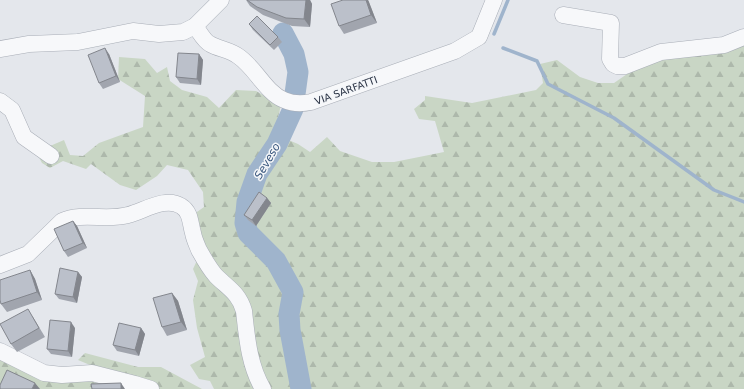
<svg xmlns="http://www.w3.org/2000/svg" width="744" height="389" font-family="'DejaVu Sans',sans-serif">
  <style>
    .forest { fill: url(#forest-firs) }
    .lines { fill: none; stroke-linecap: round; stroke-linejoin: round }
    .stream { stroke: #9fb4cc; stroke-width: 3.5 }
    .river { stroke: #9fb4cc; stroke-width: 21 }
    .minor-casing { stroke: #a9aeb7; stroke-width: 17 }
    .minor { stroke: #f7f8fa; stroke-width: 16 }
    .wall { fill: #a1a5ae }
    .shaded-wall { fill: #83868d }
    .building { fill: #bbc0ca; stroke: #83868d }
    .labels { text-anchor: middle; stroke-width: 3; stroke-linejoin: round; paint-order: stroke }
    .street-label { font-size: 10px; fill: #2b3445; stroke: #f4f6f9 }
    .water-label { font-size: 11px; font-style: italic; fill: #34527a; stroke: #f4f6f9 }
  </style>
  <defs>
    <pattern id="forest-firs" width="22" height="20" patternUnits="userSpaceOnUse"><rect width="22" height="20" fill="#c9d6c5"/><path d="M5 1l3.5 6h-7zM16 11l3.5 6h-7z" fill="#adb8ab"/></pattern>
  </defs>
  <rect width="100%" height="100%" fill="#e4e7ec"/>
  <g class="forest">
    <path d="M744,42V389H214L210,381L199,379L190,365L205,357L197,328L193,300L198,281L193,269L200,254L194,214L204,207L203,192L188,170L167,165L157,176L136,190L120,185L91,164L86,169L63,161L50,168L42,163L36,152L64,140L70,155L83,156L99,143L143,127L145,96L118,79L119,57L145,59L157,73L167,67L170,81L182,90L207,97L219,108L236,90L256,91L281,105L274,134L298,144L310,152L327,137L340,151L372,162H394L444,152L435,121L419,119L414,109L425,100V96L472,103L536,90L543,83L540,64L557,60L580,77L598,83H614L646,61Z"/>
    <path d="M85,353L138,367H161L202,389H0V357L42,370L114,375L78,360Z"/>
  </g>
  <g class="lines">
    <g class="stream">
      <path d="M494,34L508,0"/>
      <path d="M503,48L537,61L548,84L614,118L714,190L744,202"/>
    </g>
    <g class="river">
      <path d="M283,33L294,54L298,72L295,94"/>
      <path d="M293,109L277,144L257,174L247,202L245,223L248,233L276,261L293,292L289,314L290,330L301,389"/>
    </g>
    <defs>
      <g id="minor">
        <path d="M563,15L611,23L610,59L613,64L617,66H625L661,52L724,45L744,37"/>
        <path d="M195,26C199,31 204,41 210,44C219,49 230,50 238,56C256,68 265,92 284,100C293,104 302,104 311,102L455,51L479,37L494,0"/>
        <path d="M0,49L29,44L78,42L133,31L159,34L183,32L195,26L221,0"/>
        <path d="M0,101L12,110L24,137L51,156"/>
        <path d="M0,265L28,254L62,221C83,212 107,221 128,215C144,211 166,196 181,206C191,212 190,223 193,233C194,239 197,245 199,250C204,259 209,268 216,276C228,288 239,293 244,311C247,338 249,365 263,389"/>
        <path d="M0,351L44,373L62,375L92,373L135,384L151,389"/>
      </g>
    </defs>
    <use href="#minor" class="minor-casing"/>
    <use href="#minor" class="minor"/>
  </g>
  <g class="wall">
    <path d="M246,0H310L312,4L310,27L292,26L263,15L250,6Z"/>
    <path d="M343,0H368L377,23L344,34L339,26Z"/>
    <path d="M249,24L278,37L282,42L274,50L253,30Z"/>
    <path d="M109,54L120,82L103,89L99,83Z"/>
    <path d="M199,54L203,60L201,85L180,83L176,77Z"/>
    <path d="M267,198L271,203L256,226L248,220L244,215Z"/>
    <path d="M73,221L77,226L87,248L68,257L64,251Z"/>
    <path d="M30,270L35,279L42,300L7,312L1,304Z"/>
    <path d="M78,272L82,277L77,303L59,299L55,294Z"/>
    <path d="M172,293L178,301L187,330L167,336L162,327Z"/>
    <path d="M33,317L45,337L17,352L11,344Z"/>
    <path d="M75,328L72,357L51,354L47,349Z"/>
    <path d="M141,328L145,334L139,356L117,351L113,345Z"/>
  </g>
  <g class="shaded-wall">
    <path d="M306,0H310L312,4L310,27L304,19Z"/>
    <path d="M366,0H368L369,2L377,23L371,15Z"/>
    <path d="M105,48L109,54L120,82L116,76Z"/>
    <path d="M199,54L203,60L201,85L197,79Z"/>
    <path d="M267,198L271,203L256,226L252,220Z"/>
    <path d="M73,221L77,226L87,248L83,243Z"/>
    <path d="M30,270L35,279L42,300L37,292Z"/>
    <path d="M78,272L82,277L77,303L73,297Z"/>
    <path d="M172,293L178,301L187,330L181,322Z"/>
    <path d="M71,322L75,328L72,357L68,351Z"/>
    <path d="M141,328L145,334L139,356L135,350Z"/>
    <path d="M35,383L40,389H32Z"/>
    <path d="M121,383L125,389H121Z"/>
  </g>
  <g class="building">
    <path d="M247,0H306L304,19L286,18L257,7Z"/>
    <path d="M343,0H366L371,15L339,26L331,4Z"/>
    <path d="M257,16L278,37L270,45L249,24Z"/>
    <path d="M105,48L116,76L99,83L88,55Z"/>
    <path d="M178,53L199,54L197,79L176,77Z"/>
    <path d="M259,192L267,198L252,220L244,215Z"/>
    <path d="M73,221L83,243L64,251L54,229Z"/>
    <path d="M60,268L78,272L73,297L55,294Z"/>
    <path d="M30,270L37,292L1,304L0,300V280Z"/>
    <path d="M172,293L181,322L162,327L153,298Z"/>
    <path d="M28,309L39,328L11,344L0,324Z"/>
    <path d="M50,320L71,322L68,351L47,349Z"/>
    <path d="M119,323L141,328L135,350L113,345Z"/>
    <path d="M7,370L35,383L32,389H0V385Z"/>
    <path d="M121,383V389H92L91,384Z"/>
  </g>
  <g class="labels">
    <g class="street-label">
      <text transform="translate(346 90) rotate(-20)" y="4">VIA SARFATTI</text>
    </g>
    <g class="water-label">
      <text transform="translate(267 161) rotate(-60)" y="4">Seveso</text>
    </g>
  </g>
</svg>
